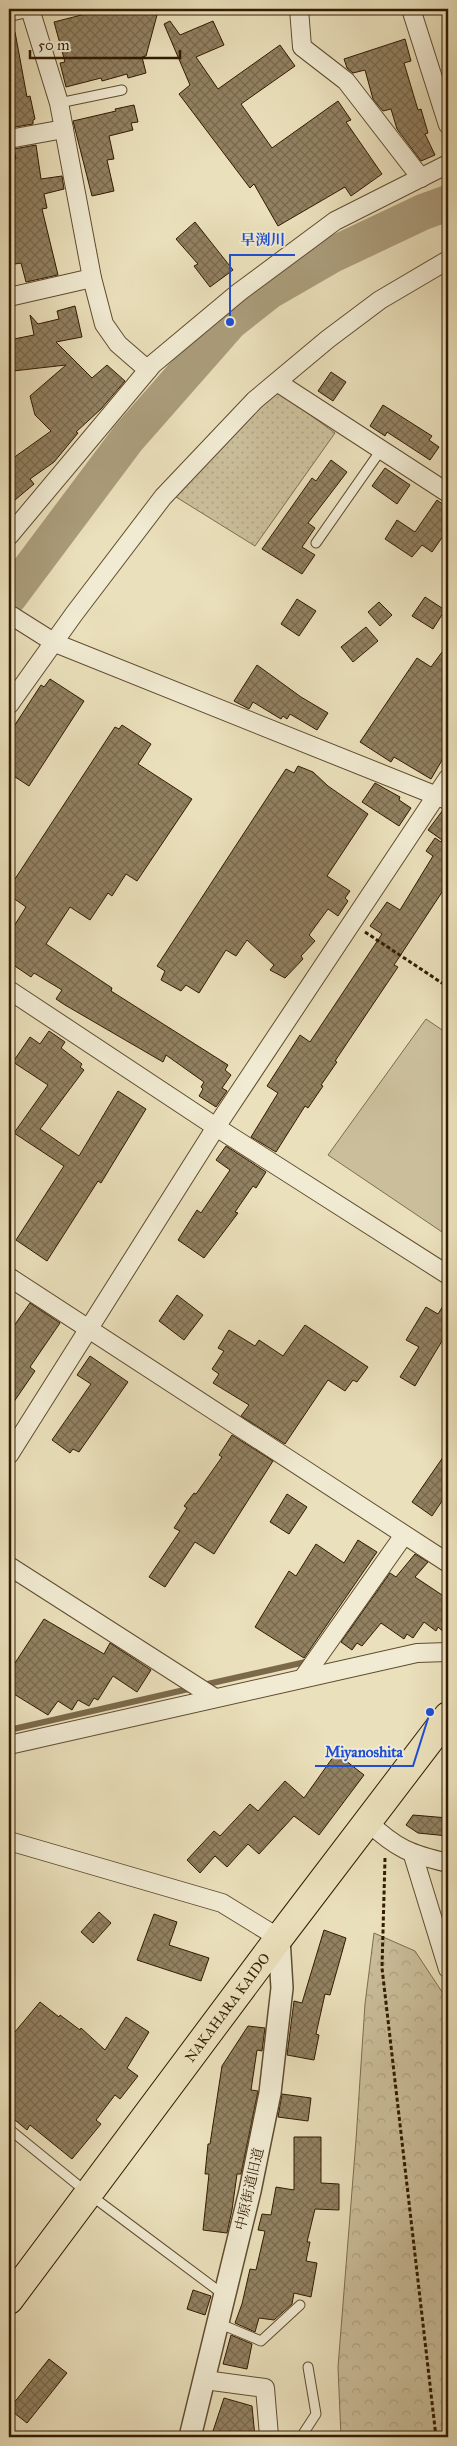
<svg xmlns="http://www.w3.org/2000/svg" width="457" height="2446" font-family="'IM FELL Great Primer','Noto Serif JP',serif">
  <style>
    .grass { fill: url(#grass-dots); stroke: #7e6d4e }
    .forest { fill: url(#forest-crowns); stroke: #7e6d4e }
    .garden { fill: #cbbf9b; stroke: #7e6d4e }
    .lines { fill: none; stroke-linecap: round; stroke-linejoin: round }
    .stream { stroke: #7b694a; stroke-width: 6 }
    .river { stroke: #ab9d7b; stroke-width: 36 }
    .building { fill: url(#building-cross-hatch); stroke: #321b00 }
    .service-casing { stroke: #604c2f; stroke-width: 11 }
    .minor-casing { stroke: #604c2f; stroke-width: 20 }
    .tertiary-casing { stroke: #604c2f; stroke-width: 24 }
    .primary-casing { stroke: #321b00; stroke-width: 30 }
    .path { stroke: #321b00; stroke-width: 3; stroke-dasharray: 4 2.5; stroke-linecap: butt }
    .service { stroke: #f1ebd3; stroke-width: 9 }
    .minor { stroke: #f1ebd3; stroke-width: 18 }
    .tertiary { stroke: #f1ebd3; stroke-width: 21 }
    .primary { stroke: #eae0bb; stroke-width: 28 }
    .labels { text-anchor: middle; stroke-width: 4; stroke-linejoin: round; paint-order: stroke }
    .street-label { font-size: 14px; fill: #321b00; stroke: #f1ebd3 }
    .leader { fill: none; stroke: #1d4ed8; stroke-width: 2 }
    .callout-dot { fill: #1d4ed8; stroke: #f1ebd3; stroke-width: 2 }
    .callout-label { font-size: 15px; text-anchor: middle; font-weight: bold; fill: #1d4ed8; stroke: #f1ebd3; stroke-width: 4; stroke-linejoin: round; paint-order: stroke }
  </style>
  <defs>
    <pattern id="grass-dots" width="8" height="8" patternUnits="userSpaceOnUse" patternTransform="scale(1.25)"><rect width="8" height="8" fill="#cbbf9b"/><path d="M2 2h.1M6 6h.1" fill="none" stroke="#afa484" stroke-width="1.8" stroke-linecap="round"/></pattern>
    <pattern id="forest-crowns" width="20" height="18" patternUnits="userSpaceOnUse" patternTransform="scale(1.25)"><rect width="20" height="18" fill="#cbbf9b"/><path d="M2 6a3 3 0 1 1 6 0M12 15a3 3 0 1 1 6 0" fill="none" stroke="#afa484"/></pattern>
    <pattern id="building-cross-hatch" width="8" height="8" patternUnits="userSpaceOnUse" patternTransform="scale(1.25)"><rect width="8" height="8" fill="#928161"/><path d="M0 0l8 8M0 8l8-8" fill="none" stroke="#78694e"/></pattern>
  </defs>
  <rect width="100%" height="100%" fill="#eae0bb"/>
  <filter id="stains"><feTurbulence type="fractalNoise" baseFrequency=".004" numOctaves="4"/><feColorMatrix values="0 0 0 0 .2 0 0 0 0 .09 0 0 0 0 .02 0 0 0 .5 -.17"/></filter>
  <radialGradient id="worn" r=".72"><stop offset=".6" stop-color="#630" stop-opacity="0"/><stop offset="1" stop-color="#630" stop-opacity=".3"/></radialGradient>
  <path class="grass" d="M276,390L335,433L255,546L176,497Z"/>
  <path class="forest" d="M374,1933L415,1951L448,2001V2437H341L338,2367L356,2140L365,2004Z"/>
  <path class="garden" d="M426,1019L448,1034V1236L328,1155Z"/>
  <g class="lines">
    <g class="stream">
      <path d="M203,1685L310,1661"/>
      <path d="M9,1730L193,1688"/>
    </g>
    <path class="river" d="M9,597L128,438L230,322L268,292L332,255L423,212L448,203"/>
  </g>
  <g class="building">
    <path d="M105,9H135L157,15L146,56L142,57L146,73L128,78L127,74L102,81L101,78L66,87L60,63L65,62L54,22Z"/>
    <path d="M170,21L180,35L213,21L224,45L196,57L218,89L280,45L295,66L241,104L272,148L338,101L351,120L346,122L382,174L351,196L345,187L278,226L254,184L250,188L179,94L190,85L164,24Z"/>
    <path d="M15,32L27,97L30,96L35,119L33,120V124L9,128V33Z"/>
    <path d="M405,39L411,61L404,63L418,110L421,109L428,133L425,134L435,155L421,161L397,129L391,109L383,111L373,99L365,70L353,73L347,68L344,59Z"/>
    <path d="M134,105L138,122L131,123L133,130L109,136L114,159L107,160L114,191L92,196L73,121L116,111L115,109Z"/>
    <path d="M36,145L41,179L62,176L64,189L44,194L47,208L42,209L58,275L26,282L21,263L9,265V160L16,159L14,149Z"/>
    <path d="M195,222L233,270L210,287L194,266L198,264L176,239Z"/>
    <path d="M75,306L82,337L56,342L92,378L107,365L125,381L101,409L76,432L78,433L54,462L30,479L34,484L9,505V461L51,431L35,415L30,396L66,365L13,371L9,340L34,335L30,315L38,324L59,319L57,311Z"/>
    <path d="M331,372L346,382L333,401L318,391Z"/>
    <path d="M383,405L432,436L429,440L439,447L430,460L387,432L385,436L370,426Z"/>
    <path d="M331,460L347,472L308,523L315,528L302,547L315,555L302,574L262,549L312,478L316,481Z"/>
    <path d="M385,468L410,485L397,504L372,486Z"/>
    <path d="M437,500L448,508V529L432,552L422,545L412,557L385,539L397,520L415,532Z"/>
    <path d="M425,597L445,610L433,629L412,616Z"/>
    <path d="M297,599L316,611L299,636L281,624Z"/>
    <path d="M379,602L392,615L380,626L368,612Z"/>
    <path d="M366,627L378,641L353,662L341,647Z"/>
    <path d="M448,644V750L431,779L394,757L391,762L360,742L417,658L431,667Z"/>
    <path d="M257,665L301,697L328,713L317,730L290,714L287,719L283,716L281,719L253,702L249,709L234,701Z"/>
    <path d="M50,679L84,701L29,786L9,773V734L41,685L44,687Z"/>
    <path d="M122,725L151,744L138,764L192,799L137,881L126,874L112,896L108,893L90,920L70,907L46,944L112,988L111,991L228,1065L225,1070L231,1075L222,1088L227,1091L216,1107L199,1096L203,1089L201,1087L204,1082L166,1055L163,1062L65,1005L56,999L62,990L34,973L31,977L9,962V934L26,907L9,895V888L115,727L119,729Z"/>
    <path d="M298,766L313,772L328,786L368,814L327,876L350,891L345,898L348,901L338,916L328,909L309,935L315,941L301,956L303,959L285,978L270,970L274,965L247,940L236,956L226,950L199,993L186,985L181,991L161,980L165,971L157,966L286,769L294,773Z"/>
    <path d="M375,783L400,797L399,800L411,808L399,826L362,802Z"/>
    <path d="M443,810H448V883L394,965L398,967L335,1061L337,1062L321,1085L323,1086L308,1108L305,1106L276,1152L251,1137L278,1093L267,1086L300,1035L310,1042L382,934L370,926L387,902L400,910L433,856L426,851L435,838L441,842L442,840L428,830Z"/>
    <path d="M49,1031L65,1042L61,1048L82,1064L80,1067L84,1070L40,1129L79,1156L118,1091L146,1109L101,1183L98,1181L47,1261L16,1240L64,1166L14,1133L48,1085L13,1062L30,1037L40,1044Z"/>
    <path d="M226,1146L266,1172L256,1188L253,1186L235,1212L238,1213L204,1258L178,1240L197,1210L201,1213L230,1170L216,1160Z"/>
    <path d="M177,1295L203,1315L184,1340L159,1321Z"/>
    <path d="M448,1298V1331L415,1386L400,1377L419,1347L406,1340L426,1307L438,1314Z"/>
    <path d="M30,1303L60,1323L30,1367L35,1371L9,1409V1333Z"/>
    <path d="M305,1325L368,1367L357,1382L353,1380L345,1391L328,1380L285,1444L241,1416L249,1405L213,1383L219,1374L212,1369L224,1351L218,1348L229,1330L255,1346L259,1340L283,1356Z"/>
    <path d="M90,1356L128,1382L79,1452L73,1449L70,1453L52,1440L91,1384L77,1375Z"/>
    <path d="M232,1435L273,1461L214,1554L195,1542L165,1587L149,1577L180,1531L174,1528L187,1508L184,1506L194,1493L196,1494L222,1457L219,1455Z"/>
    <path d="M448,1450V1492L432,1516L412,1502Z"/>
    <path d="M287,1494L307,1507L289,1534L270,1522Z"/>
    <path d="M358,1540L377,1552L304,1658L255,1627L289,1571L296,1576L316,1544L344,1563Z"/>
    <path d="M415,1554L428,1562L415,1577L448,1599V1636L438,1627L436,1631L424,1622L413,1638L407,1634L404,1639L381,1623L362,1646L357,1643L352,1650L341,1642L390,1573L396,1577Z"/>
    <path d="M44,1619L104,1654L110,1643L151,1670L137,1692L113,1676L98,1700L94,1698L89,1706L78,1700L72,1710L58,1701L48,1715L9,1691V1672Z"/>
    <path d="M336,1753L364,1775L319,1835L294,1816L259,1854L248,1844L227,1867L215,1856L200,1873L187,1860L214,1831L220,1836L250,1804L258,1811L285,1781L304,1798Z"/>
    <path d="M413,1815L448,1818V1836L418,1833L406,1825Z"/>
    <path d="M99,1912L111,1923L93,1943L81,1932Z"/>
    <path d="M154,1914L177,1922L169,1945L209,1958L201,1981L137,1960Z"/>
    <path d="M324,1930L346,1938L330,1995L325,1994L316,2034L319,2035L314,2060L287,2055L294,2001L302,2003Z"/>
    <path d="M40,2002L59,2017L60,2015L80,2030L81,2028L105,2050L126,2017L149,2032L127,2068L138,2076L120,2099L115,2095L96,2120L101,2124L72,2159L30,2125L27,2130L9,2115V2039Z"/>
    <path d="M248,2026L265,2028L262,2051L257,2050L251,2090L258,2091L241,2174H237L232,2210L227,2233L203,2230L209,2174H205L208,2144H210L222,2066Z"/>
    <path d="M282,2094L311,2098L308,2121L278,2117Z"/>
    <path d="M294,2137H321V2183L339,2184V2210L315,2209L307,2242H310L306,2261L317,2263L311,2297L294,2293L292,2304L274,2320L259,2318L255,2332L235,2323L242,2304L250,2269L256,2270L265,2231L258,2230L262,2214L271,2215L276,2187L294,2190Z"/>
    <path d="M193,2290L211,2296L205,2315L187,2309Z"/>
    <path d="M231,2335L252,2344L247,2369L223,2364Z"/>
    <path d="M49,2359L67,2373L27,2423L9,2409Z"/>
    <path d="M224,2398L252,2406L255,2437H211Z"/>
  </g>
  <g class="lines">
    <defs>
      <g id="service">
        <path d="M59,103L122,90"/>
        <path d="M316,543L381,450"/>
        <path d="M9,2129L89,2194L224,2295"/>
        <path d="M218,2323L261,2341L300,2305"/>
        <path d="M9,2433L14,2437"/>
        <path d="M301,2437L316,2414L308,2367"/>
      </g>
      <g id="minor">
        <path d="M30,9L59,103L92,278L104,324L118,344L148,370"/>
        <path d="M299,9L302,47L346,81L421,178"/>
        <path d="M411,9L448,125"/>
        <path d="M9,12L22,9"/>
        <path d="M9,139L64,129"/>
        <path d="M9,297L92,278"/>
        <path d="M277,382L448,493"/>
        <path d="M9,536L153,364L238,293L335,221L448,164"/>
        <path d="M9,614L55,643L447,800"/>
        <path d="M9,705L74,614L163,497L255,400L328,339L380,300L448,260"/>
        <path d="M9,990L216,1127L448,1275"/>
        <path d="M9,1277L448,1563"/>
        <path d="M9,1455L216,1127L448,778"/>
        <path d="M9,1566L215,1698"/>
        <path d="M303,1678L404,1535"/>
        <path d="M9,1745L417,1653L448,1652"/>
        <path d="M368,1822C397,1849 410,1854 448,1863"/>
        <path d="M9,1841L222,1903L279,1938"/>
        <path d="M413,1855L448,1969"/>
        <path d="M205,2380L265,2388L269,2436L271,2437"/>
      </g>
      <path id="tertiary" d="M190,2437L250,2191L270,2093L282,1988L279,1938"/>
      <g id="primary">
        <path id="s1" d="M9,2300L279,1938L448,1716"/>
      </g>
    </defs>
    <use href="#service" class="service-casing"/>
    <use href="#minor" class="minor-casing"/>
    <use href="#tertiary" class="tertiary-casing"/>
    <use href="#primary" class="primary-casing"/>
    <g class="path">
      <path d="M365,932L448,987"/>
      <path d="M385,1858L382,1968L436,2437"/>
    </g>
    <use href="#service" class="service"/>
    <use href="#minor" class="minor"/>
    <use href="#tertiary" class="tertiary"/>
    <use href="#primary" class="primary"/>
  </g>
  <g class="labels">
    <g class="street-label">
      <text dy="5" stroke="none"><textPath href="#s1" startOffset="365">NAKAHARA KAIDO</textPath></text>
      <text transform="translate(249 2189) rotate(-77)" y="5">中原街道旧道</text>
    </g>
  </g>
  <path class="leader" d="M230 322L230 255H295M430 1712L413 1766H315"/>
  <g class="callout-dot">
    <circle cx="230" cy="322" r="5"/>
    <circle cx="430" cy="1712" r="5"/>
  </g>
  <g class="callout-label">
    <text x="263" y="245">早渕川</text>
    <text x="364" y="1757">Miyanoshita</text>
  </g>
  <rect width="457" height="2446" fill="none" stroke="#eae0bb" stroke-width="30"/>
  <rect x="10" y="10" width="437" height="2426" fill="none" stroke="#321b00" stroke-width="2.5"/>
  <rect x="15" y="15" width="427" height="2416" fill="none" stroke="#321b00"/>
  <path d="M30 50v8h150v-8" fill="none" stroke="#321b00" stroke-width="2.5"/>
  <text x="38" y="50" font-size="15" fill="#321b00" stroke="#f1ebd3" stroke-width="4" paint-order="stroke">50 m</text>
  <rect width="100%" height="100%" filter="url(#stains)"/>
  <rect width="100%" height="100%" fill="url(#worn)"/>
</svg>
